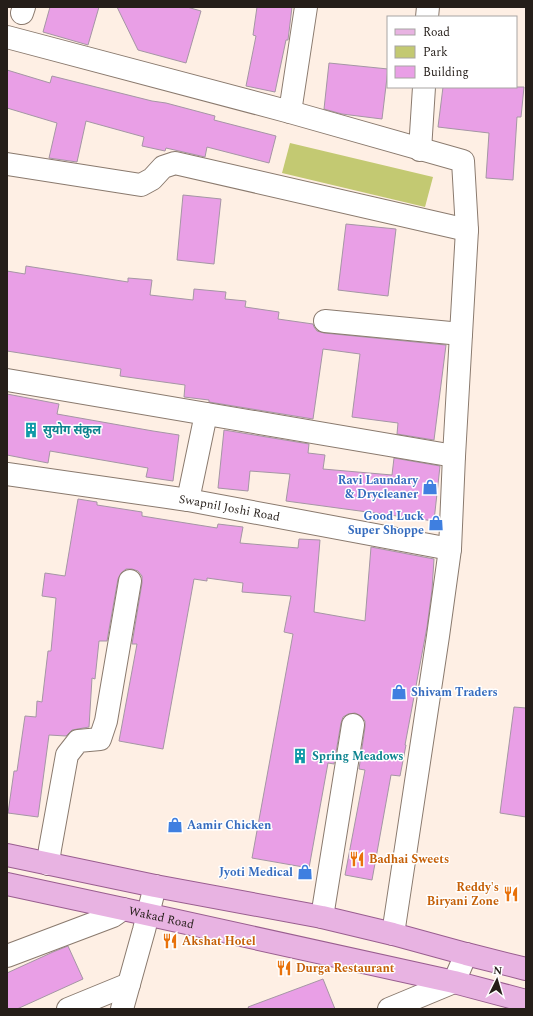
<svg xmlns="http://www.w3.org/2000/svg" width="533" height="1016" font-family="Spectral,'Noto Sans Devanagari',serif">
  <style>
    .green { fill: #c3c972 }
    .building { fill: #e99fe6; stroke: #a596a4 }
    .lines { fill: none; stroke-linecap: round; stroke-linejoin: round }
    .minor-casing { stroke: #8a7a6e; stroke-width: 24 }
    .tertiary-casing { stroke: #8a7a6e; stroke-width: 24 }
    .primary-casing { stroke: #995e8f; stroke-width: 24 }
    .minor { stroke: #fff; stroke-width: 22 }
    .tertiary { stroke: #fff; stroke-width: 22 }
    .primary { stroke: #e8b3e2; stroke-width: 22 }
    .labels { text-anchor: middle; stroke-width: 3; stroke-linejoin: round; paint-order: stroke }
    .culture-label { font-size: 12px; font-weight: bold; fill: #0d838f; stroke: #fff; text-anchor: start }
    .shop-label { font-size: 12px; font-weight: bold; fill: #366cbe; stroke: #fff; text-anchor: end }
    .street-label { font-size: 12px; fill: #251e19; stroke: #fff }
    .food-label { font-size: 12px; font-weight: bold; fill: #c56008; stroke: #fff; text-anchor: start }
  </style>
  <rect width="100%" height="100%" fill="#feefe4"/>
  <path class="green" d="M290,143L433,177L425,207L282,173Z"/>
  <g class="building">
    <path d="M50,7H99L88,45L43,32Z"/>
    <path d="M117,7H187L201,11L186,63L138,50Z"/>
    <path d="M257,7H292L288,40H286L275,92L246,86L256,36L253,35Z"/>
    <path d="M329,63L388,69L382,119L342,114L324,109Z"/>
    <path d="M7,70L50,83L52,76L152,101L166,103L215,116L214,120L276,136L269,163L207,147L205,157L166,148L165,151L142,146L144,137L86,121L77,162L49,158L57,123L7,108Z"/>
    <path d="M443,87H524L521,117H517L513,180L486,178L489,133L438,127Z"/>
    <path d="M183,195L221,199L214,264L177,260Z"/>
    <path d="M346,224L396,229L388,296L338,290Z"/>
    <path d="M26,266L128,282V278L152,280L150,295L193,300L194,289L226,292L225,299L246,301L245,307L279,312L278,319L313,324L314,327L317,331L324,333L446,345L434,440L397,434L398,423L352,417L360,354L323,349L313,419L209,402V400L184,397L185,385L120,376L121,369L7,351V271L25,274Z"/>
    <path d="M7,394L59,404L57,414L153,431L179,435L173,481L146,477L148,468L50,451L48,463L7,455Z"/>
    <path d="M224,430L309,444L308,453L325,455L323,469L392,475L394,458L440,466L434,521L286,501L290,474L250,471L248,491L218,488Z"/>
    <path d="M78,499L97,502V505L142,512V516L217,528L218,524L243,527L240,543L298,548L299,539L320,540L314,612L365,621L371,547L434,559L432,590L427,627L405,745H406L400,776L391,775L372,880L345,875L365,770L359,769L365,727V721L361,716L355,713L348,714L343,717L341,723L334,764L328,763L309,868L252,858L293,634L284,632L291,596L242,592L243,583L207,578V581L194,579L163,749L119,741L137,644H132L142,583V576L138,571L132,569H126L121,573L118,579L107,641H99L95,679L92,678L89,727L72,730L66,736L49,735L38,817L8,813L14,771H17L25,716L36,717L37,701L42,702L48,651H51L56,598L42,596L45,573L65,576Z"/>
    <path d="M514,707L526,708V817L500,813Z"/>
    <path d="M68,946L83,979L17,1009H7V973L53,952Z"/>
    <path d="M323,979L335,1009H249L248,1007Z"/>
  </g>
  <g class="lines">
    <defs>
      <g id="minor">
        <path d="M22,13L24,7"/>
        <path d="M427,17L428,7"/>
        <path d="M7,37L290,112L463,161L467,230L454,456L450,549L438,636L393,934"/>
        <path d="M290,112L306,7"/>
        <path d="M420,150L424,87"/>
        <path d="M7,164L141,185L152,179L163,167L175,163L467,230"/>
        <path d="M325,321L461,334"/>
        <path d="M7,380L454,456"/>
        <path id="s1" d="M7,474L188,500L450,549"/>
        <path d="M188,500L206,414"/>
        <path d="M48,864L50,849L67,755L78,741L100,739L106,721L130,581"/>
        <path d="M322,917L353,725"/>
        <path d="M7,956L113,916L123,909"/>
        <path d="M68,1009L129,984"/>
      </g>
      <g id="tertiary">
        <path d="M122,1009L144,930L155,886"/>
        <path d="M389,1009L454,982L466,954"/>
      </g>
      <g id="primary">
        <path d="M7,855L155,886L322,917L393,934L466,954L526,969"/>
        <path id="s2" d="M7,884L123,909L454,982L526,1001"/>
      </g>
    </defs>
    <use href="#minor" class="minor-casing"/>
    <use href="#tertiary" class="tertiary-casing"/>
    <use href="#primary" class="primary-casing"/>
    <use href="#minor" class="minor"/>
    <use href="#tertiary" class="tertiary"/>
    <use href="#primary" class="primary"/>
  </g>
  <defs>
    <symbol id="building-bare" viewBox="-9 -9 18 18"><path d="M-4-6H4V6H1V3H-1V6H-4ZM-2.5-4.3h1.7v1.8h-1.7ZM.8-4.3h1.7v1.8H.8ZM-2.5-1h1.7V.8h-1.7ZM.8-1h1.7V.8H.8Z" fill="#0f9aa8" stroke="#fff" stroke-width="2.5" paint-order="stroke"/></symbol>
    <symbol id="shop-bare" viewBox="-9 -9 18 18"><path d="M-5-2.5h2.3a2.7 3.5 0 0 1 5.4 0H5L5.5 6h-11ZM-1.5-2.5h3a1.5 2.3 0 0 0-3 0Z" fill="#3f7fe0" stroke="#fff" stroke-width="2.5" paint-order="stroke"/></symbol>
    <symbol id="restaurant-bare" viewBox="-9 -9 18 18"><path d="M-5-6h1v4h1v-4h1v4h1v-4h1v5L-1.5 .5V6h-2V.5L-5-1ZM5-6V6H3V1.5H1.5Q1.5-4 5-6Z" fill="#e8710a" stroke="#fff" stroke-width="2.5" paint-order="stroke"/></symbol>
  </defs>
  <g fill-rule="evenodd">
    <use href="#building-bare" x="20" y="419" width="22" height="22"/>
    <use href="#shop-bare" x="419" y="476" width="22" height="22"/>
    <use href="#shop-bare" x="425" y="512" width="22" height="22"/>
    <use href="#shop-bare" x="388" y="681" width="22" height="22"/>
    <use href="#building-bare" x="289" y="745" width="22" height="22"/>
    <use href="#shop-bare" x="164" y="814" width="22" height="22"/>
    <use href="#restaurant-bare" x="346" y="848" width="22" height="22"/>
    <use href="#shop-bare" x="294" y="861" width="22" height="22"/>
    <use href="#restaurant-bare" x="500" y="883" width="22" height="22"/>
    <use href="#restaurant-bare" x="159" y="930" width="22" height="22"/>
    <use href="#restaurant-bare" x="273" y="957" width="22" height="22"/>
  </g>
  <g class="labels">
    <g class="culture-label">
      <text x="43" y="434">सुयोग संकुल</text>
      <text x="312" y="760">Spring Meadows</text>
    </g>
    <g class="shop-label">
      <text x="418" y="484">Ravi Laundary<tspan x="418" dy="14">&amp; Drycleaner</tspan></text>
      <text x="424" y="520">Good Luck<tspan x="424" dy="14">Super Shoppe</tspan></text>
      <text x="411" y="696" text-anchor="start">Shivam Traders</text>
      <text x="187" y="829" text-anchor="start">Aamir Chicken</text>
      <text x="293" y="876">Jyoti Medical</text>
    </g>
    <g class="street-label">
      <text dy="4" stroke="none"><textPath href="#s1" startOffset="225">Swapnil Joshi Road</textPath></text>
      <text dy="4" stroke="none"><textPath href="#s2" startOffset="158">Wakad Road</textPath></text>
    </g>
    <g class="food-label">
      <text x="369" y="863">Badhai Sweets</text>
      <text x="499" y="891" text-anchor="end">Reddy's<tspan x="499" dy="14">Biryani Zone</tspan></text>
      <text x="182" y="945">Akshat Hotel</text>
      <text x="296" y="972">Durga Restaurant</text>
    </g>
  </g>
  <rect width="533" height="1016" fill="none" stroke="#251e19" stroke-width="16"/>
  <rect x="387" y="16" width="130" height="72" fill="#ffffff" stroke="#a8a5a3"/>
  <rect x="395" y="29" width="20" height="6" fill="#e8b3e2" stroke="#a8a5a3"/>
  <text x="423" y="36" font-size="12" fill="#251e19">Road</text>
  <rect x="395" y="46" width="20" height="12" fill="#c3c972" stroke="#a8a5a3"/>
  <text x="423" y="56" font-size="12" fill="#251e19">Park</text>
  <rect x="395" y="66" width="20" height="12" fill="#e99fe6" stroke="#a8a5a3"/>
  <text x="423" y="76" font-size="12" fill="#251e19">Building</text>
  <g transform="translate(497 980) rotate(5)" stroke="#ffffff" stroke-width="3" paint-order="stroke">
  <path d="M0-3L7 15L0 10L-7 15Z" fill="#251e19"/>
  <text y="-6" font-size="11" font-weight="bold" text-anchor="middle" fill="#251e19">N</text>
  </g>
</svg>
